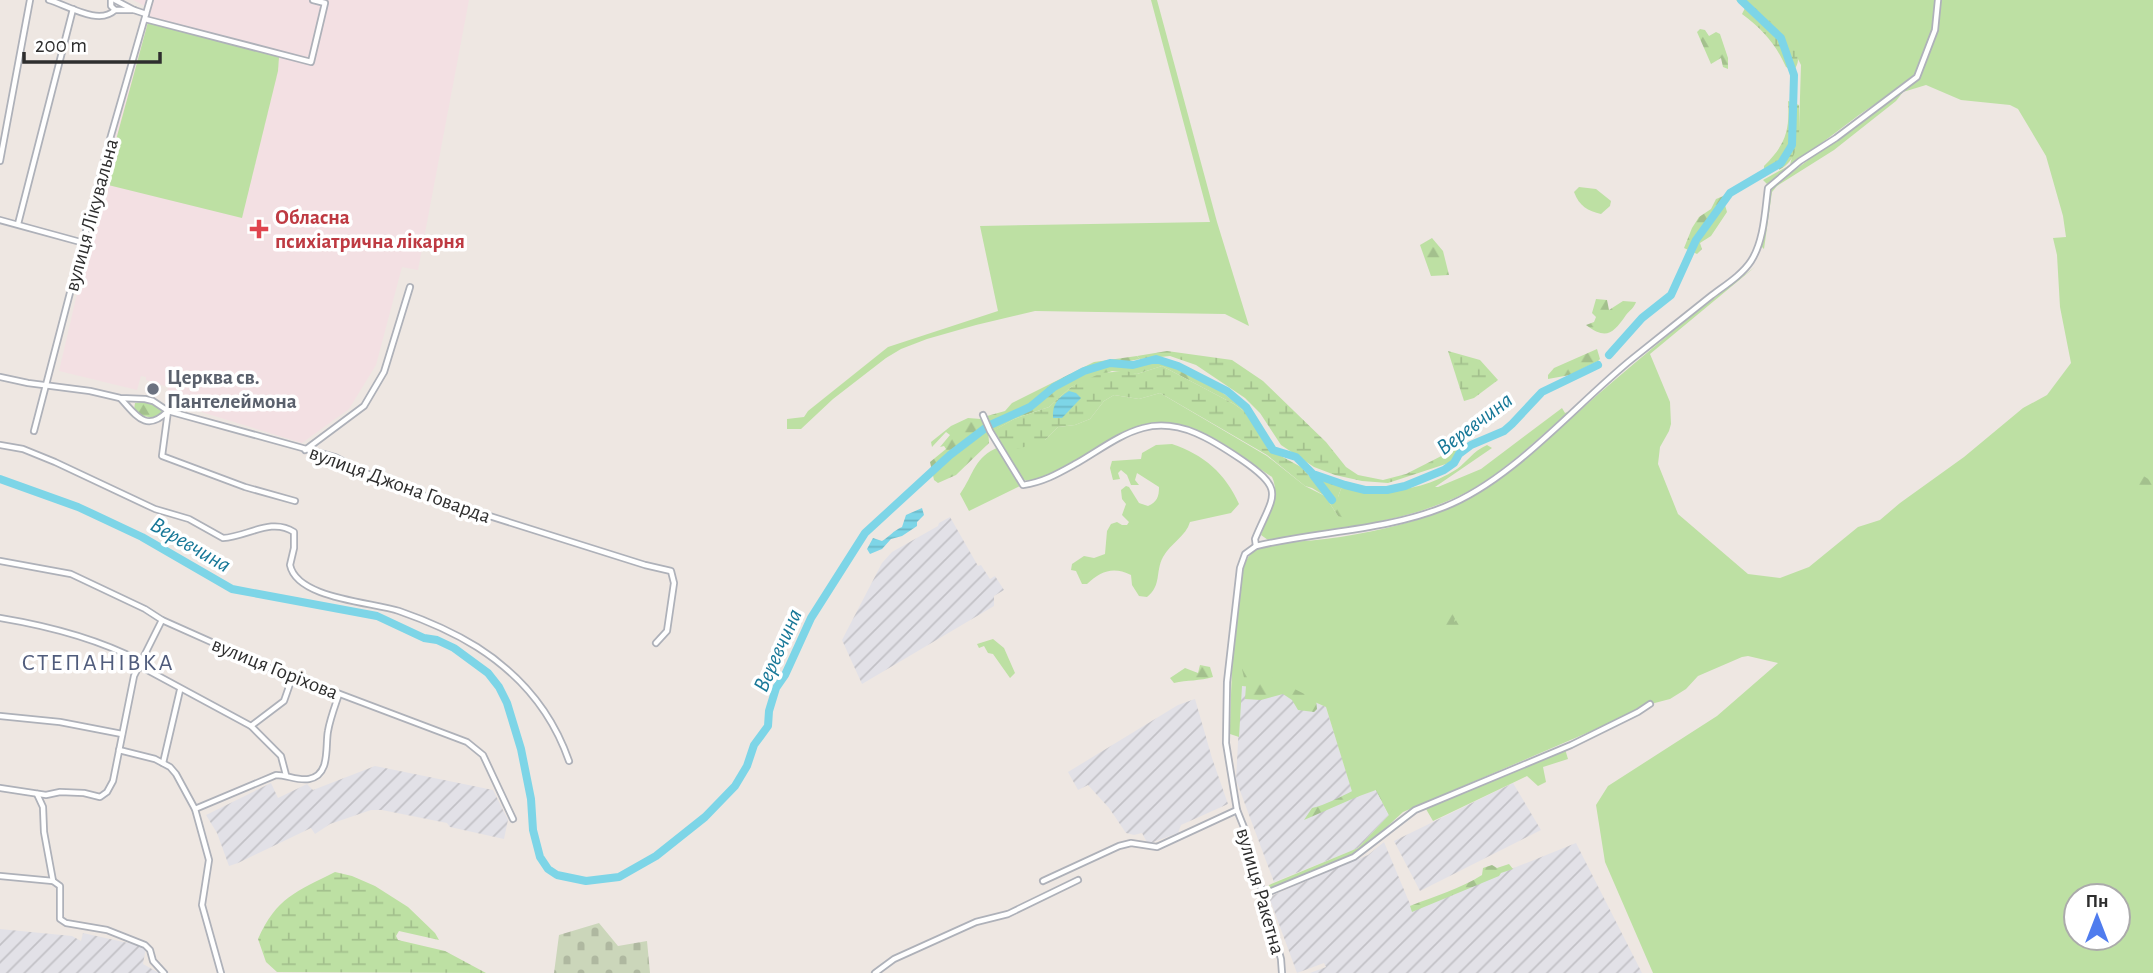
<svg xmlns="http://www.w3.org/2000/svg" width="2153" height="973" font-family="'Alegreya Sans',sans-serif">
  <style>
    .industrial { fill: url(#industrial-furrows) }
    .medical { fill: #f3e0e3 }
    .green { fill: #bde0a3; fill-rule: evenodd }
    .forest { fill: url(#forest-firs) }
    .wetland { fill: url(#wetland-marsh) }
    .cemetery { fill: url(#cemetery-stones) }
    .water { fill: url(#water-rules) }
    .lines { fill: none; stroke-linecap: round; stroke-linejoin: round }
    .river { stroke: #7dd5e7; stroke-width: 8 }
    .street-casing { stroke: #aeb1b9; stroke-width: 8 }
    .street { stroke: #fff; stroke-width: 4.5 }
    .health-dot { fill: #e0444e; stroke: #fff; stroke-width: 2.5 }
    .worship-dot { fill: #6b7280; stroke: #fff; stroke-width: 2.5 }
    .labels { text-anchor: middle; stroke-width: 7; stroke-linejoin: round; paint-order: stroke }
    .street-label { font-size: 21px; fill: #2e2e2e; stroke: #fff }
    .health-label { font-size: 21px; font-weight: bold; fill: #be3a42; stroke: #fff; text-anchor: start }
    .worship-label { font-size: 21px; font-weight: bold; fill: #5b616d; stroke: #fff; text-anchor: start }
    .water-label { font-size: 23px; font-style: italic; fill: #187898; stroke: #fff }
    .quarter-label { font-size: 24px; letter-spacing: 2px; fill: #505c7c; stroke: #fff }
  </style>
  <defs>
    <pattern id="industrial-furrows" width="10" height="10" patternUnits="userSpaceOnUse" patternTransform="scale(1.75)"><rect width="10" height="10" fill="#e2e1e7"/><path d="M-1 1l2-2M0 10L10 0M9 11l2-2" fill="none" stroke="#c2c1c6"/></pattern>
    <pattern id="forest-firs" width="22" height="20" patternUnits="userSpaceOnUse" patternTransform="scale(1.75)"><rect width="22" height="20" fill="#bde0a3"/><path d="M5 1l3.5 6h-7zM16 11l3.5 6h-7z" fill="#a3c08d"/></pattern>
    <pattern id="wetland-marsh" width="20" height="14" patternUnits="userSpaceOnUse" patternTransform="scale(1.75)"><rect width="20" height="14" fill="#bde0a3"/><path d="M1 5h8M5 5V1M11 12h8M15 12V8" fill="none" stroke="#a3c08d"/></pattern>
    <pattern id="cemetery-stones" width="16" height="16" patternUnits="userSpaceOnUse" patternTransform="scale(1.75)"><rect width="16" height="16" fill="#cbd6ba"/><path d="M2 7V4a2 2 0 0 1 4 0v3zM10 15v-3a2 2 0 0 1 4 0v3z" fill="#afb8a0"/></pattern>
    <pattern id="water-rules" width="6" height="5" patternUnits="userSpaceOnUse" patternTransform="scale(1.75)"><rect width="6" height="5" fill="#7dd5e7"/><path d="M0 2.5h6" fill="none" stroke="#6cb7c6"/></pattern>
  </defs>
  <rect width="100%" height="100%" fill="#eee7e2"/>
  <g class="industrial">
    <path d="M950,517L978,566L981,565L990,579L995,576L1004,590L994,596V606L862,684L842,640L882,563L892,552L938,526L939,523Z"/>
    <path d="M1241,686L1290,691L1326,707L1354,797L1376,790L1389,815L1358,848L1274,882L1236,780Z"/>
    <path d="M1195,699L1212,758L1228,804L1181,825L1178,833L1148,844L1142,833L1134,835L1126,833L1109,808L1088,785L1078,790L1068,772L1178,705Z"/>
    <path d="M375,766L493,790L508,820L504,839L450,827L447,823L382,810H371L330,824L315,834L311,828L238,863L229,866L217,833L206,815L271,783L278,798L307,784L313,790Z"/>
    <path d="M1513,783L1541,830L1420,891L1394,841Z"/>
    <path d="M1384,842L1412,909L1576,843L1642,973H1310L1326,967L1324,963L1297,973L1269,897L1368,855Z"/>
    <path d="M0,929L72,936L81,941L83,933L146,947L143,964L159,973H0Z"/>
  </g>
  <path class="medical" d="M133,0H469L418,270L402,267L376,365L349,409L302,443L169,402L166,398L168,387L146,380V377L141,376L137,390L59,371L101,191L149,8Z"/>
  <g class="green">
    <path d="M1151,0H1157L1217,222L1249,326L1225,314L1035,311L976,325L927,339L901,349L886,358L833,399L801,429H787V419L804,417L808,411L888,347L998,311L980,226L1210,222Z"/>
    <path d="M1746,0H1937L1935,21L1916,76L1859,115L1767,184L1763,180L1790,165L1799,129L1801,65L1793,49L1780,32Z"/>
    <path d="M1940,0H2153V973H1653L1605,862L1596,805L1608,786L1717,716L1778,663L1748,656L1742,657L1698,676L1686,689L1670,699L1647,705L1631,714L1403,812L1364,848L1350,856L1270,889L1269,885L1358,848L1389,815L1376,790L1354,798L1326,707L1290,691L1242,686L1239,737L1230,734C1231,703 1233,576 1249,556C1252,552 1257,549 1262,547C1281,541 1305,542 1325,539C1366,534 1410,524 1448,509C1505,485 1550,437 1595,397C1647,352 1700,308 1755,267L1650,354L1670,402L1671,424L1669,431L1660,447L1658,464L1678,514L1748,574L1780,578L1809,567L1858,527L1880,520L1900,503L1964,457L2023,408L2047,395L2071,363L2060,307L2057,255L2053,238L2066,237L2063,216L2046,156L2018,109L2010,105L1961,100L1926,85L1903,92L1896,101L1834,150L1777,186L1772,192L1764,249L1761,246L1770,192L1775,185L1918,78L1922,72L1938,23ZM2076,896H2118V938H2076Z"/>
    <path d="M148,22L279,57L278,71L242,218L104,184Z"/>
    <path d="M1579,187L1596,189L1611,201L1610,206L1601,214C1588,211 1579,206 1574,192Z"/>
    <path d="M1160,393L1267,456L1305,486L1325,496L1338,516V497L1342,486C1382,495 1422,492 1457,469C1468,461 1472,452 1487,445L1492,448L1435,487H1438L1481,469L1562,408L1565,413L1570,411C1537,439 1503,473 1465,493C1404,524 1333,528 1268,540L1261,535C1267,517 1281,496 1272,477C1237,453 1192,414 1145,424C1130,428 1114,439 1100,445L1103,446C1088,454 1036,489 1023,479C1009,469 1001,446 992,432L1045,440L1058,427L1075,425L1090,419L1104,401L1114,395L1139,399Z"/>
    <path d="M1172,444C1203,454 1226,474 1239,504L1231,513L1190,522C1186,536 1171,543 1163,557C1155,572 1162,585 1147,597L1139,596L1132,585L1131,575C1113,566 1101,571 1087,584H1082L1076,571L1071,570L1072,564L1084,556L1094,558L1105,554L1107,531L1111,524L1117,522L1122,525H1127L1129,522L1122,515L1126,504L1122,499L1121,490L1126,486L1129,487L1139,503L1148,506C1157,502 1159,497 1159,487L1137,473L1135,480L1139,485H1131L1127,475L1121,470L1118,473L1120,479L1113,480L1110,468L1112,461L1141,459L1142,453L1156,445Z"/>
    <path d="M999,447L1020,486L969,511L960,494C974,474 974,457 999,447Z"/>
    <path d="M993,639L1004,648L1015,673L1010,678L993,654L988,653L984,646L979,648L977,644Z"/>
    <path d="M1565,749L1568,759L1543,767L1546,782L1538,786L1527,776L1433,821L1426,809Z"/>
  </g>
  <g class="forest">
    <path d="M1700,29L1705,30L1709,36L1716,32L1720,34L1728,58V69L1723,67L1721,58L1711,64L1697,32Z"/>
    <path d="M1726,195L1728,197L1725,205L1727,212L1711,236L1700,243L1702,249L1697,254L1684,248L1692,228L1699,217L1711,209L1716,199Z"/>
    <path d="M1432,238L1443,251L1449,275L1431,276L1420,245Z"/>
    <path d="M1596,299L1607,300L1609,310L1623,301L1636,302C1634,308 1630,310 1626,315C1613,334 1606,340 1586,325L1594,322L1596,317L1592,313Z"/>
    <path d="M1597,349L1600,359L1598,361L1570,375L1548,379V375L1554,368Z"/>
    <path d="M1137,356L1140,359L1124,362L1126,365C1137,365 1149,361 1159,362C1186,364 1229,395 1248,414L1234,404L1162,366L1137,374L1112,371L1071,387L1049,407L1014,419L992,432L987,416L1005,411L1012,403L1094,362Z"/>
    <path d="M142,402H151L162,409V415L154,418L138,415L134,410L135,403Z"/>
    <path d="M968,418L981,419C987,426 989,434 989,443L956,475L938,483L934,480L930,462L946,449L944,446L940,447L950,435L946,432L932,447L931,442L951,426Z"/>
    <path d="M2142,475L2153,482V502L2128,481L2130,476L2135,480Z"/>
    <path d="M1318,477L1342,486L1338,497L1354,509L1345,518L1338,516L1325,496L1312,488V479Z"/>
    <path d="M1452,611L1455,618L1454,622L1461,616L1464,618L1463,627L1459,631L1455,627L1454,633L1448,636L1442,631L1441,625L1447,619V613Z"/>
    <path d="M1244,664L1255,680H1259L1262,672L1316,700L1317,709L1314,712L1298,710L1292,700L1283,694L1261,700L1245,699L1246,686L1242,669Z"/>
    <path d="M1200,665L1210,667L1213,677C1200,681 1187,680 1174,683L1170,678L1185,668L1198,673Z"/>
    <path d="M1386,782C1396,791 1397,806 1389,815L1376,790L1377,784Z"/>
    <path d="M1354,790L1359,796L1304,820L1312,808C1325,805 1341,797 1354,790Z"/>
    <path d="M1509,864L1513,869L1501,873L1499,876L1412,912L1410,906C1435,896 1460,889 1482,875L1483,868L1492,865L1497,868Z"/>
  </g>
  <g class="wetland">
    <path d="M1736,0H1746C1760,12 1796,41 1798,60C1798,63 1796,67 1794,71L1786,67C1775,43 1763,30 1742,14L1745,8Z"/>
    <path d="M1788,101L1799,105C1799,129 1803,157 1779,170V167L1774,163L1764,173V166C1785,145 1790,132 1788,101Z"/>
    <path d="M1167,351L1232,360L1263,381L1326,442L1346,467L1358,475L1383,480L1406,474L1459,447L1461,459L1388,483L1362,481L1335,475L1314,467L1281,445L1260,413L1245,398L1196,365L1170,356L1140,359L1137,356Z"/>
    <path d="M1448,351L1480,360L1498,380L1474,398L1464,401Z"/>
    <path d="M1162,366L1234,404L1248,414L1268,449L1301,467L1312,479V488L1305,486L1267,455L1160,393L1139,399L1114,395L1104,401L1090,419L1075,425L1058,427L1045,440L1018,449L1005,448L993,431L1014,419L1049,407L1071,387L1101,373L1126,371L1137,374Z"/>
    <path d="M335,872L352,876L375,886L408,907L435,933L439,940L399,931L396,936L398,940L445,951L486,973L277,972L266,962L258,939C276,898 297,891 335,872Z"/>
  </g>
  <path class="cemetery" d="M599,923L618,946L647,941L650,973H554L559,935Z"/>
  <g class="water">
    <path d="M1069,391L1076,393L1081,398L1062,418H1053C1052,404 1058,398 1069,391Z"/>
    <path d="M922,508L924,515L917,522V526L902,536L891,539L882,549L870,554L867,549L873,538L882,541C890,536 893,531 902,527L906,515Z"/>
  </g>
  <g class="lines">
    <g class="river">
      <path d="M1609,355L1642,318L1671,295L1696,240L1730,193L1781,163L1792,145L1794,75L1781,38L1741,0"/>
      <path d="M1313,475L1332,500"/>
      <path d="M0,479L78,507L142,537L232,589L377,616L424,638L437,640L454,648L488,673L499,687L507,703L521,749L531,799L533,830L540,857L548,869L557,875L586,881L619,877L656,856L705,817L735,786L747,766L754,745L768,726L769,711L776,688L785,675L811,618L865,533L950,455L988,426L1030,407L1054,387L1084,371L1110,363L1133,365L1156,359L1178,366L1227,391L1246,407L1273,450L1296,457L1313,474L1345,485L1365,490H1387L1405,486L1444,470L1454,463L1459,454L1471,445L1504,431L1512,424L1542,392L1598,365"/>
    </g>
    <defs>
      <g id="street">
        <path d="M49,0C67,5 99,26 115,10"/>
        <path d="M111,0V6L115,10H134"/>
        <path d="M115,0L134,10L146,14"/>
        <path d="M145,19L311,62L325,3L313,0"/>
        <path d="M0,161L30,0"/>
        <path d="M0,220L84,243"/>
        <path d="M18,224L73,9"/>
        <path d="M0,377L28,383L90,391L120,398L145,399L153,401L168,411L335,457L388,484L645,565L671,571L674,583L667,631L656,643"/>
        <path d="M121,399C136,415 146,433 168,411"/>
        <path d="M168,411L162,456L245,487L295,501"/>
        <path d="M983,415L990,431L1023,485C1044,482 1059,473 1077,463C1098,451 1120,434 1143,428C1180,418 1214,441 1242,460C1287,491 1273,495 1255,539L1256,546"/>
        <path d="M34,431L110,139L150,0"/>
        <path d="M0,445L23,449L55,462L155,509L189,519L223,538C247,537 271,517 294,532V548L290,565C297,599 372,602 399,611C425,620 453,632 477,647C521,675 552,712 569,761"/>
        <path d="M305,450L364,406L384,372L410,287"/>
        <path d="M0,561L71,574L145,609L162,620L292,678L324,688L467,742L483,755L513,819"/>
        <path d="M0,618C48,626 96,638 140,661"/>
        <path d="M138,665L251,726L281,756L286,775"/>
        <path d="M0,716L60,722L122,734"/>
        <path d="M251,726L284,701L292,678"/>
        <path d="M119,750L155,759L170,767L176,774L195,809L209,860L202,905L221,973"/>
        <path d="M163,763L180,690"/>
        <path d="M0,788L46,795L60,792L84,793L100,797L107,792L113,781L134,676L162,620"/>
        <path d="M37,794L43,807L44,832L53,881L60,886V919L66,923L107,930L145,945L150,950L153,961L164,973"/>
        <path d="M195,809L276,775C287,775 298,781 309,779C331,775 325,746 328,731C330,719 335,706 339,694"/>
        <path d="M0,876L53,881"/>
        <path d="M1043,881L1119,846L1131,843L1157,847L1237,810"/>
        <path d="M1262,895L1354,857L1415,810L1571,745L1638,712L1650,704"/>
        <path d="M875,973L894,959L976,922L1008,914L1078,880"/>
        <path d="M1282,973L1281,959L1245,830L1237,810L1226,743L1227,682L1240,568L1245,554L1256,546C1319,531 1384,531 1444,507C1513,480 1574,406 1632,359C1658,338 1685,317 1711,296C1724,286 1742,275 1751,261C1764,241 1765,211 1768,188L1800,161L1836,138L1917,77L1935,30L1938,0"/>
      </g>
    </defs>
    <use href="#street" class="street-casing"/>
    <use href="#street" class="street"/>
  </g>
  <path class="health-dot" d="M255.5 218.5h7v7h7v7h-7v7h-7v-7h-7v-7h7z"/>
  <circle class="worship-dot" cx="153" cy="389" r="7"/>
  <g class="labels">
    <g class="street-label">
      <text transform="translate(91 215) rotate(-75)" y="7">вулиця Лікувальна</text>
      <text transform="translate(400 484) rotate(20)" y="7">вулиця Джона Говарда</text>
      <text transform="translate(275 668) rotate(22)" y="7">вулиця Горіхова</text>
      <text transform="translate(1261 891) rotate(74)" y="7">вулиця Ракетна</text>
    </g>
    <g class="health-label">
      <text x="275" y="224">Обласна<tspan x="275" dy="24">психіатрична лікарня</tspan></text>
    </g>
    <g class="worship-label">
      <text x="167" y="384">Церква св.<tspan x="167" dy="24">Пантелеймона</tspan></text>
    </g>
    <g class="water-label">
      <text transform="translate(1474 423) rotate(-37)" y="8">Веревчина</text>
      <text transform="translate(191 544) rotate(30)" y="8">Веревчина</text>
      <text transform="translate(777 650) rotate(-66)" y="8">Веревчина</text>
    </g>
    <g class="quarter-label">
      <text x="98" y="670">СТЕПАНІВКА</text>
    </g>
  </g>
  <g transform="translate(2097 917)"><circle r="33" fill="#ffffff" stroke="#ababab" stroke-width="2"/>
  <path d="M0-5L12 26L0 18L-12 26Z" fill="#4f7cee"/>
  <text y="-10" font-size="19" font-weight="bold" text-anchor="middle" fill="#2e2e2e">Пн</text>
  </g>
  <path d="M24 52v10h136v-10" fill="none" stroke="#2e2e2e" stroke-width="3.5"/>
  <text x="35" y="52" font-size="21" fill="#2e2e2e" stroke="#ffffff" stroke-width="5" paint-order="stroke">200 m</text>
</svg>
